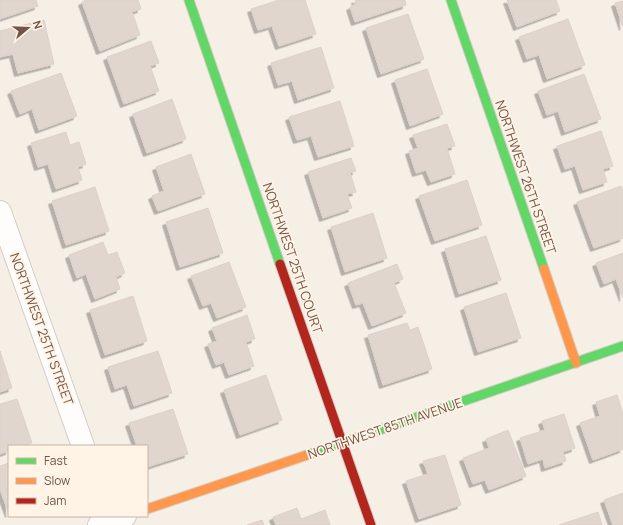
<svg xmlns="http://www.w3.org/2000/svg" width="623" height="525" font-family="Manrope,sans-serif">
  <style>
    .building { fill: #e1d6ce; stroke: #ddd1c9; filter: url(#shadow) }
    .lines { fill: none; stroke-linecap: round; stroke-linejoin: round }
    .street-casing { stroke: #d6ccc4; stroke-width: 24 }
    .fast-casing { stroke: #d5cbc3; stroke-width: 11 }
    .slow-casing { stroke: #d5cbc3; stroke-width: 11 }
    .jam-casing { stroke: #d5cbc3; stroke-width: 11 }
    .street { stroke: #fefdfb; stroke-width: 22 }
    .fast { stroke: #63d668; stroke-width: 9 }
    .slow { stroke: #ff974d; stroke-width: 9 }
    .jam { stroke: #b3261e; stroke-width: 9 }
    .labels { text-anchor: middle; stroke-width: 3.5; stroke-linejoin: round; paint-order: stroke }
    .street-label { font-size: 13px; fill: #715548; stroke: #fff4e6 }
  </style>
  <defs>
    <filter id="shadow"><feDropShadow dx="-3.5" dy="3.5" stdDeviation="0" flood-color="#0004"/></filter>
  </defs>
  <rect width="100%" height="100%" fill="#f5efe6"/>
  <g class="building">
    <path d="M0,0H36L38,6L0,19Z"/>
    <path d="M86,0H138L141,9L132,12L140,35L100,51L82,2Z"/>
    <path d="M279,0H305L316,34L279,46L272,26L258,30L251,9Z"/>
    <path d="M355,0H405L406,5L355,22L350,7L356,4Z"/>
    <path d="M507,0H556L560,11L517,27Z"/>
    <path d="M623,1V27L615,3Z"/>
    <path d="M408,14L424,59L381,74L366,28Z"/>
    <path d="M568,19L585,65L547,79L539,55L527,59L519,37Z"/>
    <path d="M44,20L54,64L18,73L13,54L0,57V31Z"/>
    <path d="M151,41L159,63L150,66L159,91L124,104L107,57Z"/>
    <path d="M321,47L334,88L298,100L292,81L278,85L271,63Z"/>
    <path d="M427,69L443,114L410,126L395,80Z"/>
    <path d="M61,73L77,116L39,130L32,109L20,114L11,91Z"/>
    <path d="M584,74L601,119L565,132L558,111L547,115L538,91Z"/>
    <path d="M172,99L186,139L147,153L133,114Z"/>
    <path d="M340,101L354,146L318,157L311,136L297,140L289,117Z"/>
    <path d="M447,124L455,146L447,148L455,174L431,182L426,170L416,173L409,151L418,148L413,135Z"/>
    <path d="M601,131L613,166L603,169L607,182L583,190L575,166L565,169L557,146Z"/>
    <path d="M66,132L70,145L79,142L86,164L78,167L82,180L56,189L48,164L38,167L31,143Z"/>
    <path d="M191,154L205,194L158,211L152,196L164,191L156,167Z"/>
    <path d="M351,158L356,171L350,173L356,192L347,194L352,208L323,218L308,172Z"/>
    <path d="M467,180L482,225L435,241L419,196Z"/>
    <path d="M621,186L623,191V238L594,248L577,202Z"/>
    <path d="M95,187L109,231L66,245L52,201Z"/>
    <path d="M208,208L223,253L180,267L166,222Z"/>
    <path d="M373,213L387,258L345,272L331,227Z"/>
    <path d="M486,236L501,280L459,294L445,249Z"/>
    <path d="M103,242L108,255L117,252L125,273L116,277L120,289L95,299L86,274L77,278L69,255Z"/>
    <path d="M623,253V298L616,279L604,284L596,263Z"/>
    <path d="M229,262L246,307L217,318L211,303L203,306L191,276Z"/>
    <path d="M397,264L403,279L394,283L406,313L372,326L363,303L356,305L348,283Z"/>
    <path d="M506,293L521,338L478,352L464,307Z"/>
    <path d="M133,296L147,341L105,355L90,310Z"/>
    <path d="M247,315L255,339L246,342L254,366L229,375L224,362L216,365L208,344L217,341L212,328Z"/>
    <path d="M407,323L410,330L418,327L432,369L383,385L368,335Z"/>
    <path d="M0,351L12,388L0,392Z"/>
    <path d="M158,351L172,393L134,406L127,385L115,389L108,367Z"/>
    <path d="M266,375L282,420L240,435L224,390Z"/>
    <path d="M617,395L623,414V449L593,460L580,423L600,416L596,402Z"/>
    <path d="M17,399L32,443L24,446H9V451L0,454V404Z"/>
    <path d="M173,409L188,454L147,467V446H137L129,423Z"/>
    <path d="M564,414L575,448L563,452L566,461L545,468L543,459L528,464L520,438L545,430L542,421Z"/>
    <path d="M508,430L526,476L489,490L485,480L473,484L463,458L489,448L486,439Z"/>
    <path d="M445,455L461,505L419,519L406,481L428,474L423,461Z"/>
    <path d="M9,463V514L0,489V466Z"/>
    <path d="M623,493V525H613L604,500Z"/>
    <path d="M297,508L301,519L325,510L330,525H276L273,517Z"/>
    <path d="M598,512L602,525H559Z"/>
    <path d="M262,520L264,525H247Z"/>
  </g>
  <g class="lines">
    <defs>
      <g id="street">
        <path d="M0,212L83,446"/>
        <path d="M99,525L125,516"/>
      </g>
      <g id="fast">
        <path d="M189,0L280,264"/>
        <path d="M451,0L544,269"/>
        <path d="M307,455L623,346"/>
      </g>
      <g id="slow">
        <path d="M544,269L576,363"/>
        <path d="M147,509L307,455"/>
      </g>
      <path id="jam" d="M280,264L371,525"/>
    </defs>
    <use href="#street" class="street-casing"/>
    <use href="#fast" class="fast-casing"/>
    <use href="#slow" class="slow-casing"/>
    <use href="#jam" class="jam-casing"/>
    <use href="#street" class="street"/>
    <use href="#fast" class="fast"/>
    <use href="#slow" class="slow"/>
    <use href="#jam" class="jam"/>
  </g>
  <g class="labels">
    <g class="street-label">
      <text transform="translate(526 177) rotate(71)" y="5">NORTHWEST 26TH STREET</text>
      <text transform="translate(293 258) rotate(71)" y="5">NORTHWEST 25TH COURT</text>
      <text transform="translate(42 329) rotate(70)" y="5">NORTHWEST 25TH STREET</text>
      <text transform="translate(385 428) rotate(-19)" y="5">NORTHWEST 85TH AVENUE</text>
    </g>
  </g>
  <rect x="8" y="445" width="140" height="72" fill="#fff4e6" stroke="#c6b4a7"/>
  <rect x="16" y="458" width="20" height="6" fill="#63d668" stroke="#c6b4a7"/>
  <text x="44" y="465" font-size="12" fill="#715548">Fast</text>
  <rect x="16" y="478" width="20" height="6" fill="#ff974d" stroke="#c6b4a7"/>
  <text x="44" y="485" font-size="12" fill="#715548">Slow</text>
  <rect x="16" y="498" width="20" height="6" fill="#b3261e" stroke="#c6b4a7"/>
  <text x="44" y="505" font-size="12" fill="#715548">Jam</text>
  <g transform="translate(28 28) rotate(71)" stroke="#fff4e6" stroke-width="3" paint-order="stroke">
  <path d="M0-3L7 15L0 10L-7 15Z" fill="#715548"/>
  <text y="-6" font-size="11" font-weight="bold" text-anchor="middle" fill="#715548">N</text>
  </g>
</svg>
